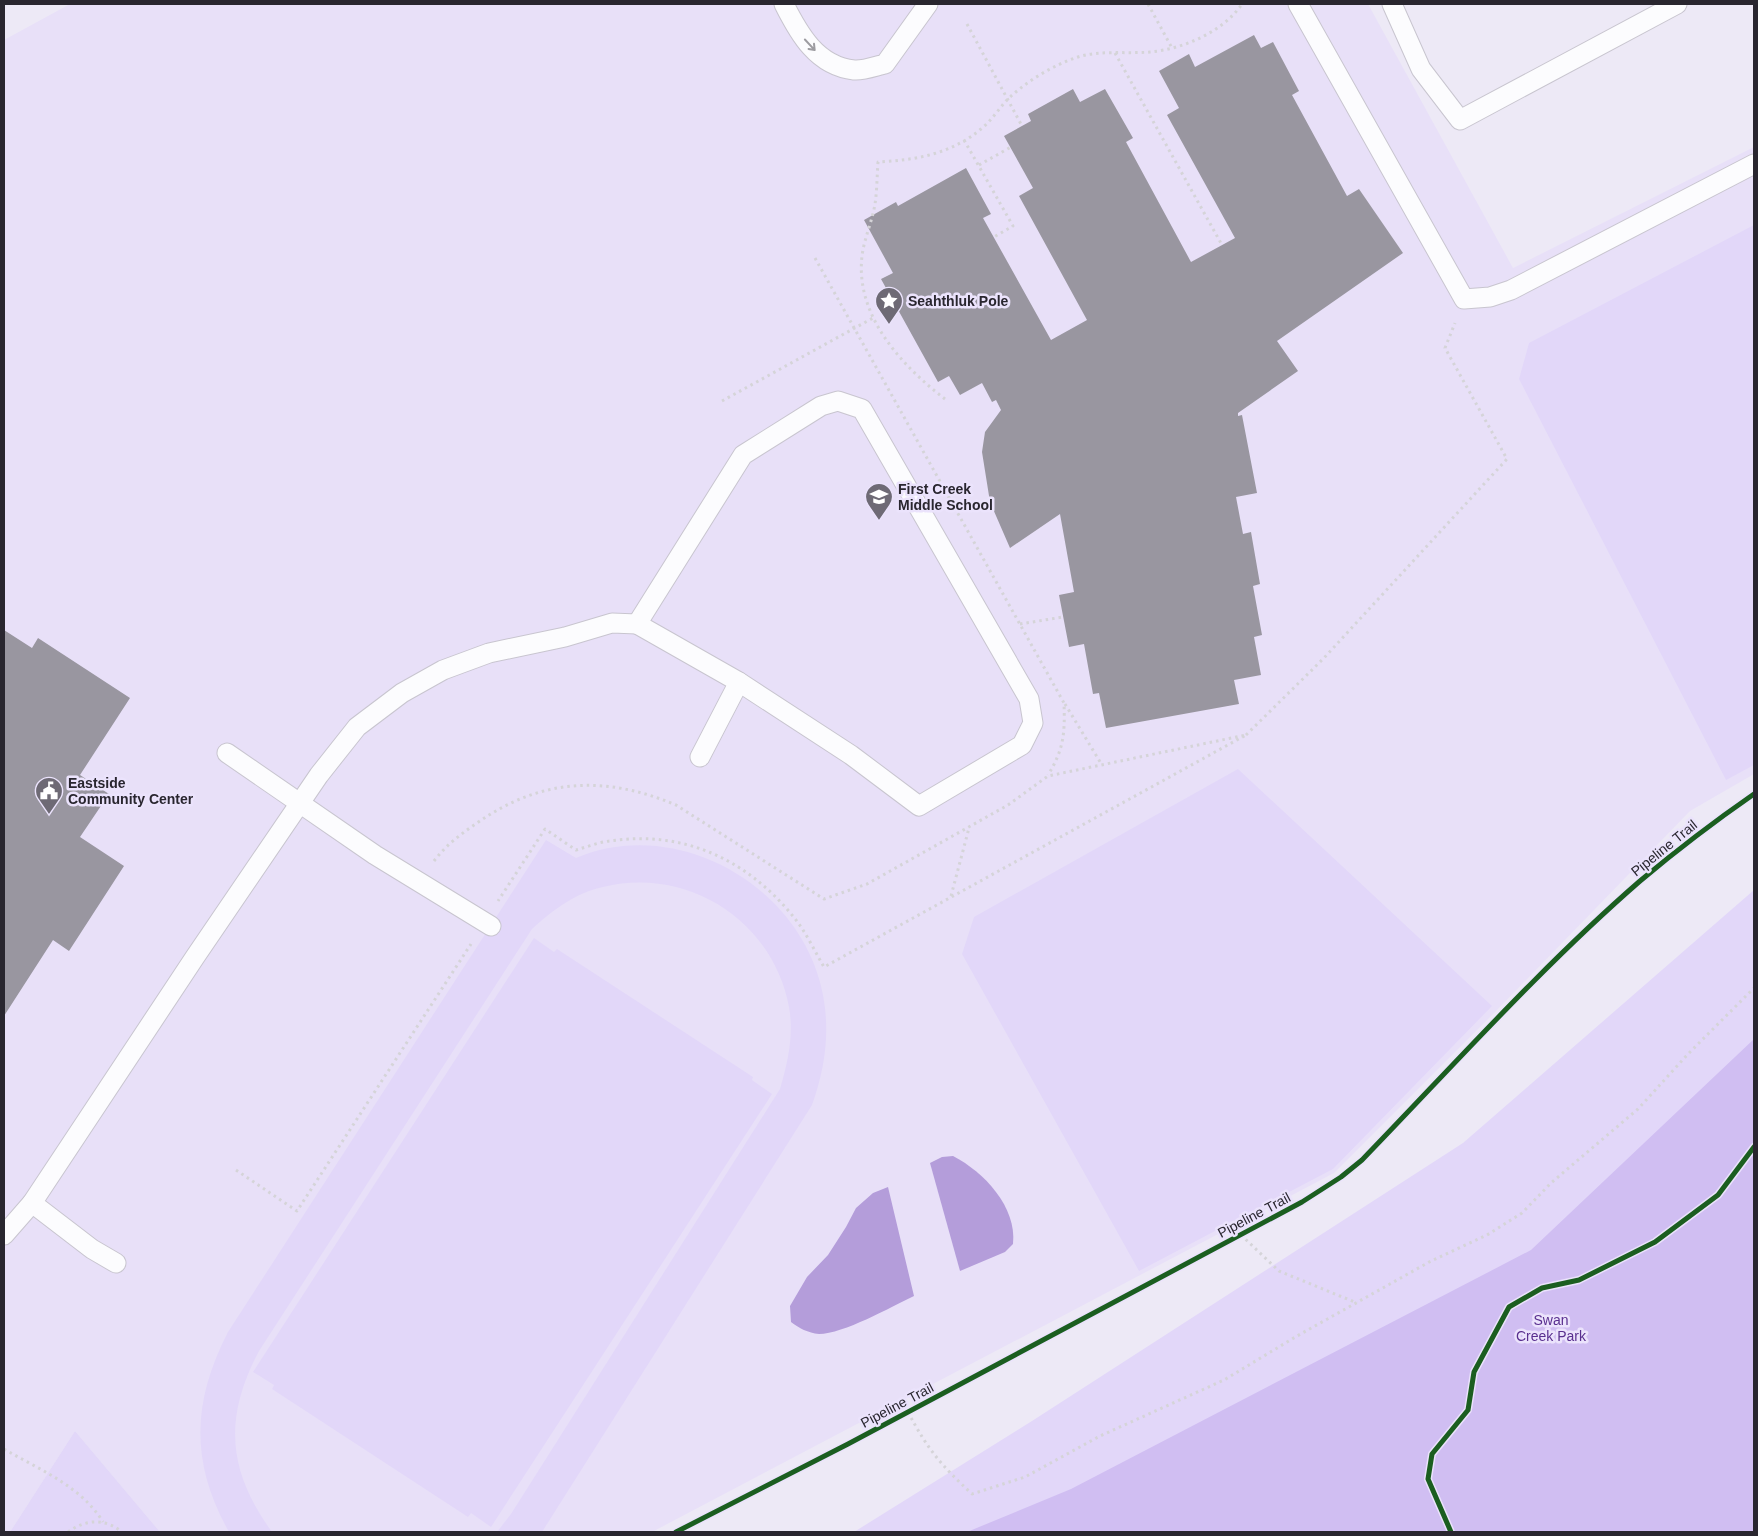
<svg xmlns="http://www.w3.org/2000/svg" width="1758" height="1536" font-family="Arial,sans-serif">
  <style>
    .built { fill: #e8e0f8 }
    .green { fill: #e2d7f9 }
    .forest { fill: #d0bef2 }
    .water { fill: #b49dda }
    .building { fill: #9996a0 }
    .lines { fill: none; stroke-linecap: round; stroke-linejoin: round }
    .lane-casing { stroke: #c8c5cf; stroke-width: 21 }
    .path { stroke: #d5d4d8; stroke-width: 3; stroke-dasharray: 2.5 4; stroke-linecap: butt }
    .lane { stroke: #fcfcfe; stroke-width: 19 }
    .cycleway-casing { stroke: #ebe3fc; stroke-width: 8 }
    .cycleway { stroke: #1b5e20; stroke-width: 5 }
    .oneway { stroke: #9d9ca1 }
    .labels { text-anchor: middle; stroke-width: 5; stroke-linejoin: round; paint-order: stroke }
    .poi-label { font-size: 14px; font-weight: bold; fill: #29262f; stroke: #ebe3fc; text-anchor: start }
    .street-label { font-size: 14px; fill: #29262f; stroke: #ebe3fc }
    .park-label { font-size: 14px; fill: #592f8f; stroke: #ebe3fc }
  </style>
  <rect width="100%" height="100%" fill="#ede9f6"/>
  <path class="built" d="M70,4H1368L1513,268L1754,147V774L1690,811L1496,1011L1334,1173L652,1532H160L75,1431L10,1532H4V40Z"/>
  <g class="green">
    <path d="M1754,225V765L1726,780L1519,379L1529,343Z"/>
    <path d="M1238,769L1492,1006L1333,1169L1139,1271L962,954L974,917Z"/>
    <path d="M546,840L576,858C675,816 796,883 821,986C831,1027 826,1066 812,1105L542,1532H497L511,1514L780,1089C788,1062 794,1035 789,1007C773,921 688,866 603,887C575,893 553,910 532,929L259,1351C223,1419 228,1471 272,1532H229C190,1462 192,1402 228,1332Z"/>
    <path d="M1754,890V1532H854L1032,1421L1463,1143Z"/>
    <path d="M534,938L554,952L557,949L753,1077L752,1080L772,1094L491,1527L471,1513L468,1517L272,1389L274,1385L253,1372Z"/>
    <path d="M75,1431L160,1532H10Z"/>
  </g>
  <path class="forest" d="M1754,1039V1532H967L1071,1489L1531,1250Z"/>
  <g class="water">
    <path d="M953,1156C984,1172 1017,1207 1013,1244L1005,1252L960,1271L930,1163L942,1157Z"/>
    <path d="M888,1187L914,1296C891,1307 843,1334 819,1334C808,1333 799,1328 791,1322L790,1306L807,1277L828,1255L846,1227L856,1208L873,1193Z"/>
  </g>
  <g class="building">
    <path d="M1254,35L1261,48L1273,42L1299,91L1292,95L1347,196L1359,189L1403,253L1277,341L1298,371L1238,413V416L1242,415L1257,493L1236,497L1243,534L1251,532L1260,584L1253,586L1262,635L1254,637L1261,675L1234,680L1239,704L1106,728L1099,693L1093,694L1084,644L1069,647L1059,595L1074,592L1060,514L1010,548L990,502L982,452L985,432L1001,410L996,400L992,402L982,383L960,395L949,376L938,382L881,279L893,273L864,220L896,202L898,206L966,168L991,214L983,218L1051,340L1087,320L1019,196L1033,188L1004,136L1031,121L1028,114L1073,89L1080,102L1105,89L1133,138L1126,142L1191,262L1235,238L1167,115L1179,108L1159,71L1189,54L1195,67Z"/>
    <path d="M4,630L32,648L38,638L130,698L80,775L109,794L80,837L124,866L69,951L53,940L4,1016Z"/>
  </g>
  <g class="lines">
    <defs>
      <g id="lane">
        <path d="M784,4C799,34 817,66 854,70C863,71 876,66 885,64L928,4"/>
        <path d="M1298,4L1464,299L1490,297L1511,290L1754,164"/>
        <path d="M1392,4L1421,69L1460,120L1677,4"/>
        <path d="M838,401L862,409L1029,699L1033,723L1022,745L919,806L851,755L739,682L637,624L743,455L821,406Z"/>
        <path d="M227,753L375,855L491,926"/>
        <path d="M700,757L739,682"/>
        <path d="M32,1203L92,1249L116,1263"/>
        <path d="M4,1235L32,1203L195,957L319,775L357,727L402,693L443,670L489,653L565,637L612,623L637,624"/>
      </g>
    </defs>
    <use href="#lane" class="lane-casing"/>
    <g class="path">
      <path d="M1148,4L1172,48"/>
      <path d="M967,24L1022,126"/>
      <path d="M1115,53L1222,245"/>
      <path d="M964,140L1013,226L994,237"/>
      <path d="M979,165L1011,147"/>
      <path d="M815,258L1064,703C1065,733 1064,749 1048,775"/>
      <path d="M945,399C902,366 855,316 862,256C864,239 872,222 875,204C877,191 877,176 878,162C916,160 951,154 981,129C991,121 998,110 1006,101C1025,82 1053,65 1078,57C1100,50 1126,54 1150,52C1183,49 1223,32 1242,4"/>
      <path d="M722,401L873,318"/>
      <path d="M1020,624L1063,617"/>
      <path d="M1065,704L1102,765"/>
      <path d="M1246,735L1324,658L1507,459L1445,348L1455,323"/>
      <path d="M434,861C446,845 461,834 477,823C541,778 605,775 676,805L824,899L867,884L1008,805L1048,776L1246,735L824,967C814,950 805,930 792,915C746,859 683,830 610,841C599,842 587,847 576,850L545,829L498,901"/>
      <path d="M951,896L969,828"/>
      <path d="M236,1170L297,1211L471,944"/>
      <path d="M1241,1235L1279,1271L1357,1303"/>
      <path d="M908,1412C928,1450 941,1465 972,1494L1025,1477L1100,1436L1224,1380L1297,1336L1431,1261L1487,1235L1522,1213L1551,1183L1638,1109L1688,1054L1754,988"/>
      <path d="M4,1449C40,1470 81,1486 103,1522"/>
      <path d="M68,1532C86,1519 105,1518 122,1532"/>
    </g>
    <use href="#lane" class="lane"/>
    <defs>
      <g id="cycleway">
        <path d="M676,1532L848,1444L1302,1202L1341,1177L1362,1160C1453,1066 1541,967 1640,881C1677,850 1715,821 1754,794"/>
        <path d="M1451,1532L1428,1479L1432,1454L1468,1410L1474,1372L1509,1307L1542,1288L1579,1280L1655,1242L1718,1195L1754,1147"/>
      </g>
    </defs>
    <use href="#cycleway" class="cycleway-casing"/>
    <use href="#cycleway" class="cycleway"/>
  </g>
  <defs><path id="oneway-shaft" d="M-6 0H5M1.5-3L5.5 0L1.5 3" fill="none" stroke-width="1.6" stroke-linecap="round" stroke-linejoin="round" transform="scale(1.25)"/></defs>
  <use class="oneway" href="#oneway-shaft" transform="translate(810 45) rotate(47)"/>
  <defs>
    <symbol id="sight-pin" viewBox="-11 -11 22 30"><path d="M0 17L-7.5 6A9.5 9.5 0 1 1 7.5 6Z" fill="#6e6a75" stroke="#ebe3fc"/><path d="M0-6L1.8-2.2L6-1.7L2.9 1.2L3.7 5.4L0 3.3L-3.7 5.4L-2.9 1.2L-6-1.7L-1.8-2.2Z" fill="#fff"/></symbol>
    <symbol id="school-pin" viewBox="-11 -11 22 30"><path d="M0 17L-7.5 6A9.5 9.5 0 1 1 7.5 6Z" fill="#6e6a75" stroke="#ebe3fc"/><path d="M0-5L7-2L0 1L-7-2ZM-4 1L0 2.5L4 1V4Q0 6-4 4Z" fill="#fff"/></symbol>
    <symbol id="civic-pin" viewBox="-11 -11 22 30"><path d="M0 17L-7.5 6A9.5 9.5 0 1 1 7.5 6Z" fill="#6e6a75" stroke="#ebe3fc"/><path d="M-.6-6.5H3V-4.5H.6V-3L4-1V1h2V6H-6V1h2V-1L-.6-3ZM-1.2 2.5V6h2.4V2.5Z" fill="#fff"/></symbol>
  </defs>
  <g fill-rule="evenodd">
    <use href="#sight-pin" x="873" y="285" width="32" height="43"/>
    <use href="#school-pin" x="863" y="481" width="32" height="43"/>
    <use href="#civic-pin" x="33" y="775" width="32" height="43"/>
  </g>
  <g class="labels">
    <g class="poi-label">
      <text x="908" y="306">Seahthluk Pole</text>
      <text x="898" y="494">First Creek<tspan x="898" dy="16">Middle School</tspan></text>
      <text x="68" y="788">Eastside<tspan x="68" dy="16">Community Center</tspan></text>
    </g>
    <g class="street-label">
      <text transform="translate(1664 848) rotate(-39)" y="5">Pipeline Trail</text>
      <text transform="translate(1254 1215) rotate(-28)" y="5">Pipeline Trail</text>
      <text transform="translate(897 1405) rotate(-28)" y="5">Pipeline Trail</text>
    </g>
    <g class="park-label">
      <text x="1551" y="1325">Swan<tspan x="1551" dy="16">Creek Park</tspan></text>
    </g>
  </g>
  <rect width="1758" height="1536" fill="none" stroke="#29262f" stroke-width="10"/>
</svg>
